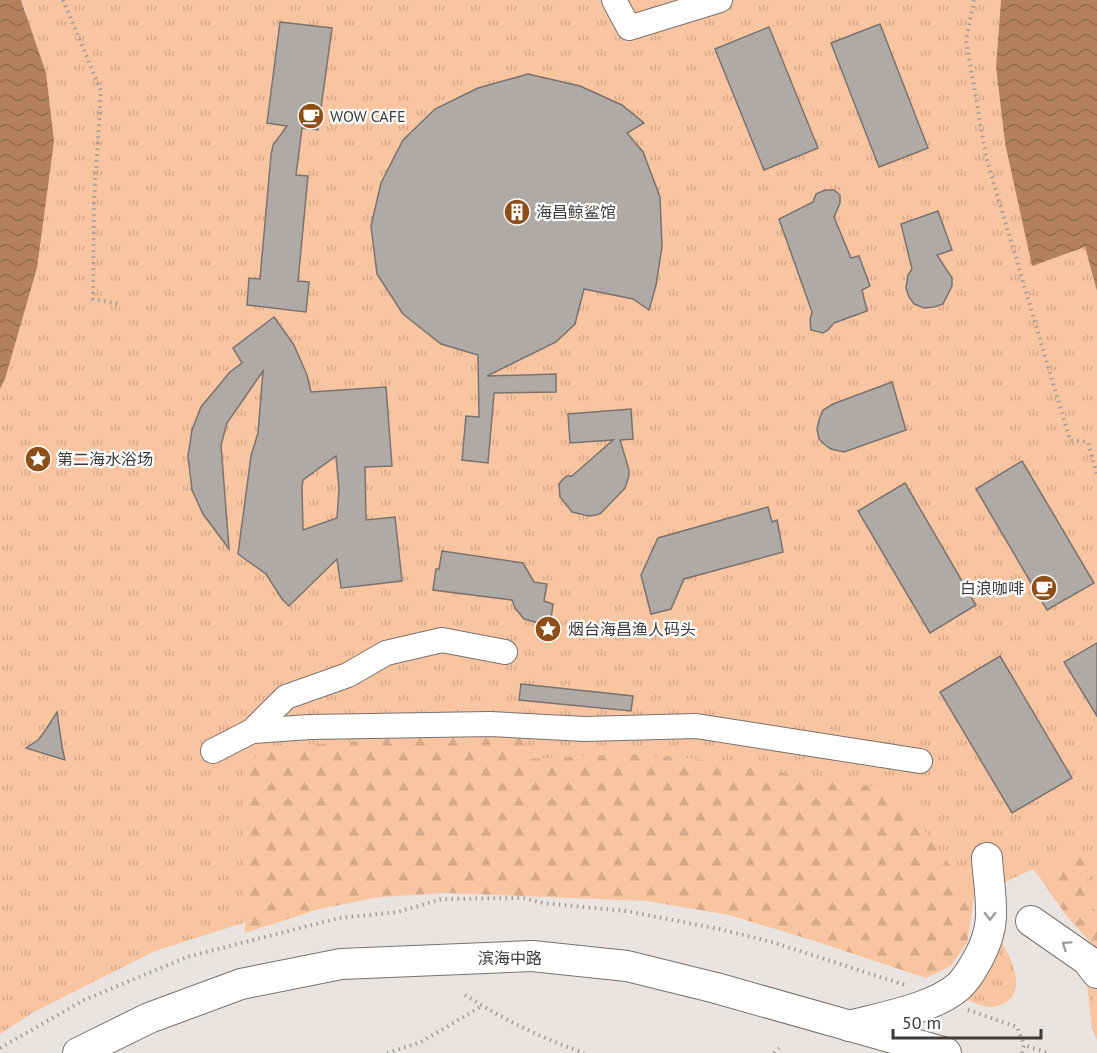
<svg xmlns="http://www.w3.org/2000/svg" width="1097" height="1053" font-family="'PT Sans','Noto Sans SC',sans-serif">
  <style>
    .grass { fill: url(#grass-tufts) }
    .forest { fill: url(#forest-firs) }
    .water { fill: url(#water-waves) }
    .building { fill: #b0aaa6; stroke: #797370; stroke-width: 1.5; fill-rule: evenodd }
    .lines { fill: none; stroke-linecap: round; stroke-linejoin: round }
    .minor-casing { stroke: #78726f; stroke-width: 26 }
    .major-casing { stroke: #78726f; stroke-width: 32 }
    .path { stroke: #a19d9a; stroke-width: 4; stroke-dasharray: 1.5 4.5; stroke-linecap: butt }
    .minor { stroke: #fff; stroke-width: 24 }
    .major { stroke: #fff; stroke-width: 30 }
    .oneway { stroke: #9e9d9c }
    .labels { text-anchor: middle; stroke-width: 4.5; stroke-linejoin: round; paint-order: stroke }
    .poi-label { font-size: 16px; fill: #3d3b3a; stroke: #fff; text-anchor: start }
    .street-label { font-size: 16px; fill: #3d3b3a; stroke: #fff }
  </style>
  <defs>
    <pattern id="grass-tufts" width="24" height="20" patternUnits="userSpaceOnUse" patternTransform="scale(1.5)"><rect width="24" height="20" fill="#f9c4a0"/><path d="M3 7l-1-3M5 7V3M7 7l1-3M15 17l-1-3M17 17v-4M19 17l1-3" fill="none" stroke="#d6a98b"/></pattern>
    <pattern id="forest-firs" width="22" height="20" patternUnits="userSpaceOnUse" patternTransform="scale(1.5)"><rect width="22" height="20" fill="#f9c4a0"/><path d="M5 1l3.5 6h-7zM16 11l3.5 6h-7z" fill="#d6a98b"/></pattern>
    <pattern id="water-waves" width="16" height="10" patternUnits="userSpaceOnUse" patternTransform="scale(1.5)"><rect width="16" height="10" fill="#b5815d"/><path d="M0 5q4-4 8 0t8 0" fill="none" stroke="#946b4e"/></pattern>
  </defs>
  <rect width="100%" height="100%" fill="#eae4e0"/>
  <g class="grass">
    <path d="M21,0H1001L996,67L1005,143L1033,265L1085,247L1097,291V945L1033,869L973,897L815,941L730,915L648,901L440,877L297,906L155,951L34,1012L0,1034V389L5,379L37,268L26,10Z"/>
    <path d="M995,932C1007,949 1030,988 1005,1003C1000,1005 997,1007 992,1007C981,1007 971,1001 961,997Z"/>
    <path d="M1086,976L1097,989V1040L1092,1029Z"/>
  </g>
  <g class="forest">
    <path d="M435,736L525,737L527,759L621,754L681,757L877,787L898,795L974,898L967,943L951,966L926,978L815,941L730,915L648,901L445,893L380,897L319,909L245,933L243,787L245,770L257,756L274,747Z"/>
    <path d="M1077,846L1095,872L1083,883L1092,907L1097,913V950L1065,914L1038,875Z"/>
  </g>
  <g class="water">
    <path d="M0,0H21L46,73L54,141L37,268L5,379L0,389Z"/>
    <path d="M1001,0H1097V291L1085,247L1032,266L1005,143L996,67Z"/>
  </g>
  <g class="building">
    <path d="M280,22L332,28L318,130L302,128L296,175L308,176L298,281L309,282L306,312L247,305L249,278L260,279L271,155L273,145L287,126L267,123Z"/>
    <path d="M880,24L928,148L879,167L831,43Z"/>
    <path d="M769,27L818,148L764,170L715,49Z"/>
    <path d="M528,74L580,86L622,105L644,123L627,133L643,152L660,197L662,247L656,285L649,310L633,299L584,289L575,324L556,342L487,376L556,374V392L494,393L488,463L462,460L466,416L479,417L478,355L441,344L403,314L377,274L371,226L381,183L403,140L435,109L478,88Z"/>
    <path d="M825,190H834L840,195V203L834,217L851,258L859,256L870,286L862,290L867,311L834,323L828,330L823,333L811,330L810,320L812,312L779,219L813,202L816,194Z"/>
    <path d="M938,211L952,250L937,255L952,278V286L943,304L934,307L924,308L914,304L909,297L906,288L908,275L912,269L901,224Z"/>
    <path d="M274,317L294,345L307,375L311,392L386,387L392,466L365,467L366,520L395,517L402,581L341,588L337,559L289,606L282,599L266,574L238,554L251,456L258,433L263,371L227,423L221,445L229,549L203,514L192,490L188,456L192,430L201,407L230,372L242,363L233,348ZM336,456L339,489L337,518L303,530L302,487L303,480Z"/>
    <path d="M892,382L906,430L844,452L831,449L824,444L819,439L817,429L819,420L823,410L833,404Z"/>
    <path d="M631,409L633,439L620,440L629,470V476L625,488L601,513L596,515L589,516L572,512L560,497L559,484L563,479L567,476H572L613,440L570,443L568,414Z"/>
    <path d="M1022,461L1094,583L1047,610L976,489Z"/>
    <path d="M905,483L976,605L930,633L858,511Z"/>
    <path d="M768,507L772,522L777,520L783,552L684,579L671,609L651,614L641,575L658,538Z"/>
    <path d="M442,551L523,563L534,582L547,584L544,601L553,604L550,626L524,619L515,608L512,600L433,590L436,569H439Z"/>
    <path d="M1097,643V716L1064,662Z"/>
    <path d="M1000,656L1072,778L1012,813L940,692Z"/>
    <path d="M521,684L633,696L631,711L519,700Z"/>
    <path d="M57,712L62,747L65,760L26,748L38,740L45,731Z"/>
  </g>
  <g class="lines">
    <defs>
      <g id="minor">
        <path d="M614,0L629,28L720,0"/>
        <path d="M252,731L286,697L348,675L386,653L442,640L505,652"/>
        <path d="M213,751L252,731L310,727L490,724L585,729L696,726L920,761"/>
      </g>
      <g id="major">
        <path d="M1031,921L1087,960L1097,973"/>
        <path d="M849,1026C882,1017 932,1009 958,987C967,979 973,968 979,957C986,944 990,932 991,918C992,898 988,877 987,858"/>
        <path d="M78,1053L149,1018L241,984L341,964L532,956L627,966L716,988L946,1053"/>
      </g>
    </defs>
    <use href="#minor" class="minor-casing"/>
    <use href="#major" class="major-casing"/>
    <g class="path">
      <path d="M63,0L101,91L94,202L93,299L119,304"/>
      <path d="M974,0L966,40L986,157L1070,440L1088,442L1097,475"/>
      <path d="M465,995C503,1019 541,1038 584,1053"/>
      <path d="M968,1010L1017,1027L1024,1045"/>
      <path d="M0,1048L84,1000L187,957L339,918L398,912L442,899L523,898L543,903L626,911L719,929L772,942L905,985"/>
      <path d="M387,1053L421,1042L482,1006"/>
      <path d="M774,1053L779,1048"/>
      <path d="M1022,1053L1024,1045L1048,1053"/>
    </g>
    <use href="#minor" class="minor"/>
    <use href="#major" class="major"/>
  </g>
  <defs><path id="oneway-chevron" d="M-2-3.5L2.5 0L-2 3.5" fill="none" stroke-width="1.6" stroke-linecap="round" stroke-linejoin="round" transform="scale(1.5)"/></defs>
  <g class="oneway">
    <use href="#oneway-chevron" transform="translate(990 916) rotate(91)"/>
    <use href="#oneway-chevron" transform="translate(1066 945) rotate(-145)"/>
  </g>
  <defs>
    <symbol id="cafe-disc" viewBox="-11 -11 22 22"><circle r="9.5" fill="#8e4e18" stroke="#fff"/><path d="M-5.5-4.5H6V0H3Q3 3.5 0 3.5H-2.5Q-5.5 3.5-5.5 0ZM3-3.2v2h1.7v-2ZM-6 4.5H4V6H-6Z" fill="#fff"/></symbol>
    <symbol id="building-disc" viewBox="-11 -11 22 22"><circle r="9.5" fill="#8e4e18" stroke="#fff"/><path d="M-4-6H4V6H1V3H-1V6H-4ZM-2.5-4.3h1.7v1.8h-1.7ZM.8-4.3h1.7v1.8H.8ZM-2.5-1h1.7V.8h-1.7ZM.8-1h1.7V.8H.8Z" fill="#fff"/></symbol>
    <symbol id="sight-disc" viewBox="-11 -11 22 22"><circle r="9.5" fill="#8e4e18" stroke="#fff"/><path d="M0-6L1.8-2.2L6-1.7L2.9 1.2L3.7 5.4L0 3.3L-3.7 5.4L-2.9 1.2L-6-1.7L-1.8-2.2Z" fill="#fff"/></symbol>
  </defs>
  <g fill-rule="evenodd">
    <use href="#cafe-disc" x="296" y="101" width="30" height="30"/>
    <use href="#building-disc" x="502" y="197" width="30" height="30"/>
    <use href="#sight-disc" x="23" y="444" width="30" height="30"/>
    <use href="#cafe-disc" x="1029" y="573" width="30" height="30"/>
    <use href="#sight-disc" x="533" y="614" width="30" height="30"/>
  </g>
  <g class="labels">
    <g class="poi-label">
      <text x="330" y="122">WOW CAFE</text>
      <text x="536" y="218">海昌鲸鲨馆</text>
      <text x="57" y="465">第二海水浴场</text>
      <text x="1024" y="594" text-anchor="end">白浪咖啡</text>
      <text x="568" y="635">烟台海昌渔人码头</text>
    </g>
    <g class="street-label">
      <text x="510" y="964">滨海中路</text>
    </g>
  </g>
  <path d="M893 1029v9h148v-9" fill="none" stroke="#3d3b3a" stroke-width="3"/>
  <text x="902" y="1029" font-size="18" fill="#3d3b3a" stroke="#ffffff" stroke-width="4.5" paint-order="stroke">50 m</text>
</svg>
